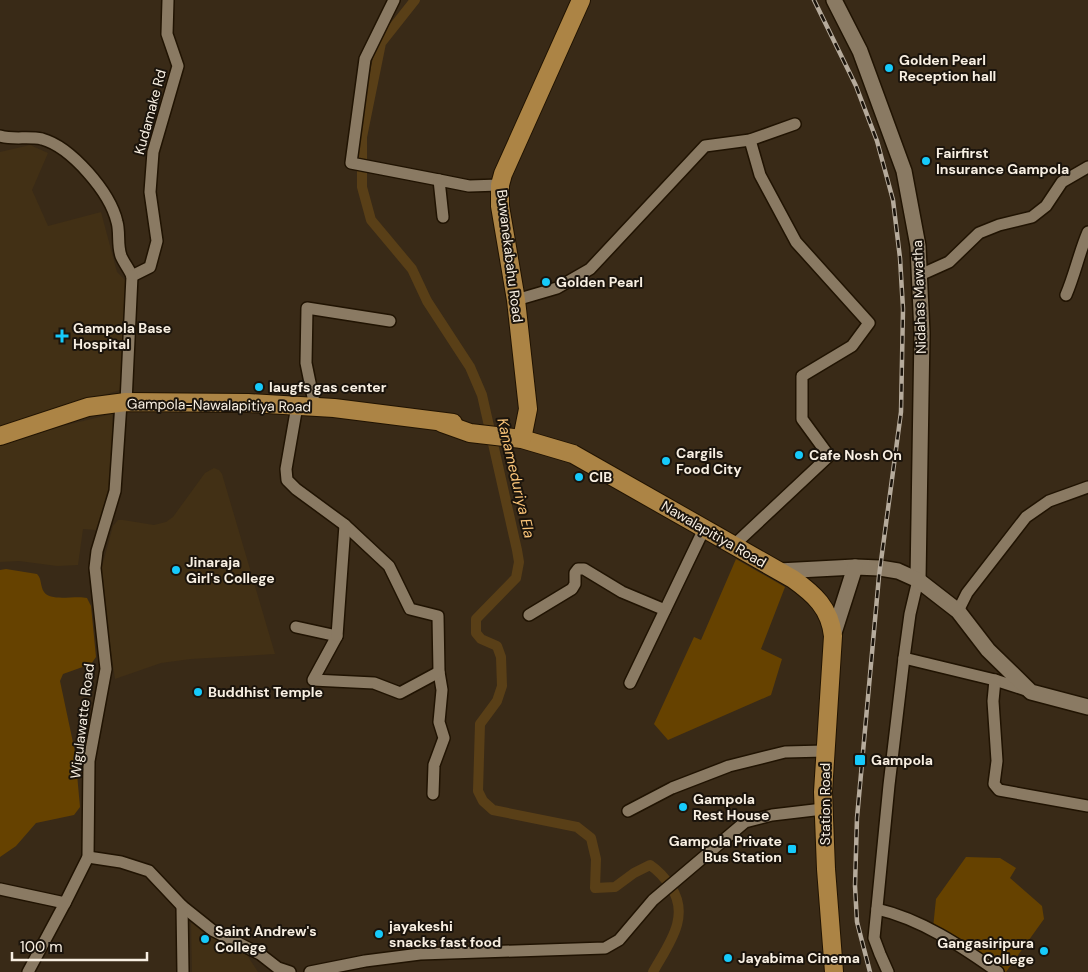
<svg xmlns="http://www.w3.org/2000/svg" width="1088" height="972" font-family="'DM Sans',sans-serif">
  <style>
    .built { fill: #423015 }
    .green { fill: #664200 }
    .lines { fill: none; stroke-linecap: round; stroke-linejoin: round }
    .canal { stroke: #593f17; stroke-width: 10 }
    .street-casing { stroke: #201302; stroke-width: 14 }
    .secondary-casing { stroke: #201302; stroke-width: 18 }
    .primary-casing { stroke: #201302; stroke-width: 20 }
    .street { stroke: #8a7a63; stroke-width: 11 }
    .secondary { stroke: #8a7a63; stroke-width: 15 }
    .primary { stroke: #ac8445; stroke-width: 18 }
    .rail-casing { stroke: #b6ab9c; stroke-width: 4.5 }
    .rail { stroke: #1b140c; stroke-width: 2.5; stroke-dasharray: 8; stroke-linecap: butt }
    .poi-dot { fill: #16cafb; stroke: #1b140c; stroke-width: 2 }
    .labels { text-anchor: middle; stroke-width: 4; stroke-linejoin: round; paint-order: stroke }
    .poi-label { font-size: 14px; font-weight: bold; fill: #f8efe2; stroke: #1b140c; text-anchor: start }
    .street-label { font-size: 14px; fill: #f8efe2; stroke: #1b140c }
    .water-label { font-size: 15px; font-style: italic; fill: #fbc579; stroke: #1b140c }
  </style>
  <rect width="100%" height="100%" fill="#392a17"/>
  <g class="built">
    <path d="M30,145L48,153L32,190L48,226L101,212L117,272L127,282L120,390L0,426V152Z"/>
    <path d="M112,414L115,449L113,478L106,505L97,530L83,529L78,565L57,566L19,561L0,562V444L34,433Z"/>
    <path d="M214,468L219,470L222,474L275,654L191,659L161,663L115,679L100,574L113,526L118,520H123L154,525L166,522L173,517L205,473Z"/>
    <path d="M191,922L247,955L258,972H192Z"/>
  </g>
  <g class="green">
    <path d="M736,559L785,587L761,649L782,659L771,695L668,740L654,724L694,637L701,640Z"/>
    <path d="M6,569L37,574C42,579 40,586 44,592C50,602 76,595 87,598L91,606L96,657L91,664L63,674L60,681L75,752L80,807L74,815L36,823L16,846L0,857V570Z"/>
    <path d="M966,857L1000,858L1016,868L1010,878L1042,906L1044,919L1006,972L933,928L936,899Z"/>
  </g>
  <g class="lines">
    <path class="canal" d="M415,0L381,43L362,137V187L371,220L412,269L427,301L470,367L482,395L517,550L519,562L516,578L476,619V633L481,639L497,646L501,657L502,686L497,701L480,724L478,791L483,801L493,810L577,827L591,838L596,859L595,888L615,887L634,873L650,865C659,871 665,878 671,887C691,917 668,945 653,972"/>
    <defs>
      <g id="street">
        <path d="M394,0L365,59L351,163L439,180"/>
        <path d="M0,136C13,140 28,136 42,139C71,147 110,192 117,222C120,232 117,245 121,256C124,263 129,269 132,276"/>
        <path d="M443,217L439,180L469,186L500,185"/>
        <path d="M920,275L949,262L979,233L999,225L1032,217L1046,206L1062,182L1088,167"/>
        <path d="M132,276L150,267L157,241L150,192L153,152L178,66L167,34L168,0"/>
        <path d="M1066,295C1075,274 1079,253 1088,232"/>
        <path d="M516,300L557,288L590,269L705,146L750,140L795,124"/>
        <path d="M126,402L132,276"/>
        <path d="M297,406L286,469L287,480L296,489L345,525L389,566L410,609L438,616L439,672L442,690L439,722L444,738L434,765L433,794"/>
        <path d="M315,407L306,363L307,308L390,321"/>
        <path d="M734,545L829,456L802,419V376L852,346L869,323L796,242L760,175L750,140"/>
        <path d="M918,580L910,614L904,658L995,680L1029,691"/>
        <path d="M958,611L967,593L1026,517L1049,501L1088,487"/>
        <path d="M529,615L572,589L575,584V573L578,569H584L622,592L665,610"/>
        <path d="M296,627L337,636L313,680L374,683L400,693L439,672"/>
        <path d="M337,636L345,525"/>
        <path d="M995,680L993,701L997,761L994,784L999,790L1088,806"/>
        <path d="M630,683L704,529"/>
        <path d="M628,811L672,788L729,766L785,752L825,751"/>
        <path d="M88,857L121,862L149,871L182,906L212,930L260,954L278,968L290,972"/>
        <path d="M0,889L65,903"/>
        <path d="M182,906L183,972"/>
        <path d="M877,909C921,919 961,946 998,972"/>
        <path d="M28,972L65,903L88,857L89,761L106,669L95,568L97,551L115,491L121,403"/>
        <path d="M310,972L365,961L420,954L605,948L619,940L653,900L745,822L772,815L823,809"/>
        <path d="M888,972L880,954L874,938L889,785L904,658"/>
      </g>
      <g id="secondary">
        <path d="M834,0L860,51L904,171L918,246L922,333L918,580"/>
        <path d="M779,571L855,567L880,568L898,571L918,580L958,611L988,650L1031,692L1088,707"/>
        <path d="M833,636L855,567"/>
      </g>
      <g id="primary">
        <path d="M442,423L470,433L522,439L573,454L793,579C814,594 830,608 833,636L823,792L826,869L834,972"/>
        <path d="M0,436L88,407L126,402L248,403L334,408L453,423"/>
        <path d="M522,439L528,409L516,300L500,206V185L503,174L581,0"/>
      </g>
    </defs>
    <use href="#street" class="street-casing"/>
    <use href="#secondary" class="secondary-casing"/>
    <use href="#primary" class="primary-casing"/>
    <use href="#street" class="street"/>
    <use href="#secondary" class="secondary"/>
    <use href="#primary" class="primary"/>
    <defs>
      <path id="rail" d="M814,0L856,86L877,141L893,200L900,258L903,309L901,412L879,576L857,818L855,886L857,922L870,972"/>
    </defs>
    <use href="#rail" class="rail-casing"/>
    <use href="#rail" class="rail"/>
  </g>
  <g class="poi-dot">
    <circle cx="889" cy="68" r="5"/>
    <circle cx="926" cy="161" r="5"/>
    <circle cx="546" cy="282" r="5"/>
    <path d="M59.5 328.5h5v5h5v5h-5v5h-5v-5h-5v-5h5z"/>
    <circle cx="259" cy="387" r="5"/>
    <circle cx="799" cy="455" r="5"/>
    <circle cx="666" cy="461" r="5"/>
    <circle cx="579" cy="477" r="5"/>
    <circle cx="176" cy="570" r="5"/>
    <circle cx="198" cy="692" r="5"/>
    <rect x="854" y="754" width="12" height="12" rx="2.5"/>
    <circle cx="683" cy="807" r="5"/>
    <rect x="787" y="844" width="10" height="10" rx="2.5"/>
    <circle cx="379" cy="934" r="5"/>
    <circle cx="205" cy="939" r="5"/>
    <circle cx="1044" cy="951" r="5"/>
    <circle cx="728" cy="958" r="5"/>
  </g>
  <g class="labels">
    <g class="poi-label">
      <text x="899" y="65">Golden Pearl<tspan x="899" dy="16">Reception hall</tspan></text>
      <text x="936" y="158">Fairfirst<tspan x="936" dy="16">Insurance Gampola</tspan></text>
      <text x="556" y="287">Golden Pearl</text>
      <text x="73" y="333">Gampola Base<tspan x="73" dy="16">Hospital</tspan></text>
      <text x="269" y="392">laugfs gas center</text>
      <text x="676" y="458">Cargils<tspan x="676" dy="16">Food City</tspan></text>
      <text x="809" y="460">Cafe Nosh On</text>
      <text x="589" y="482">CIB</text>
      <text x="186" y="567">Jinaraja<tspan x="186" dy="16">Girl's College</tspan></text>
      <text x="208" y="697">Buddhist Temple</text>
      <text x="871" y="765">Gampola</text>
      <text x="693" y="804">Gampola<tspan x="693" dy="16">Rest House</tspan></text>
      <text x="782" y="846" text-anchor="end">Gampola Private<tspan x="782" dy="16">Bus Station</tspan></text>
      <text x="389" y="931">jayakeshi<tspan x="389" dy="16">snacks fast food</tspan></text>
      <text x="215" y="936">Saint Andrew's<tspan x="215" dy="16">College</tspan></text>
      <text x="1034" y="948" text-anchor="end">Gangasiripura<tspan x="1034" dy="16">College</tspan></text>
      <text x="738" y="963">Jayabima Cinema</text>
    </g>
    <g class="street-label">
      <text transform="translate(150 112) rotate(-75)" y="5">Kudamake Rd</text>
      <text transform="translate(510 256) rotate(83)" y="5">Buwanekabahu Road</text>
      <text transform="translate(919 297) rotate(-92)" y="5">Nidahas Mawatha</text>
      <text transform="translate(219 405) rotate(1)" y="5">Gampola-Nawalapitiya Road</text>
      <text transform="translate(714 534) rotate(30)" y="5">Nawalapitiya Road</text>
      <text transform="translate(82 721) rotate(-83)" y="5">Wigulawatte Road</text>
      <text transform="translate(825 804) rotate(-90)" y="5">Station Road</text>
    </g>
    <g class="water-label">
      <text transform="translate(516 478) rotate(77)" y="5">Kanameduriya Ela</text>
    </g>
  </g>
  <path d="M12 952v8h135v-8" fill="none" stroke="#f8efe2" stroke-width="2.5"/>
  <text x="20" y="952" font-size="15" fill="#f8efe2" stroke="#1b140c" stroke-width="4" paint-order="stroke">100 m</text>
</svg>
